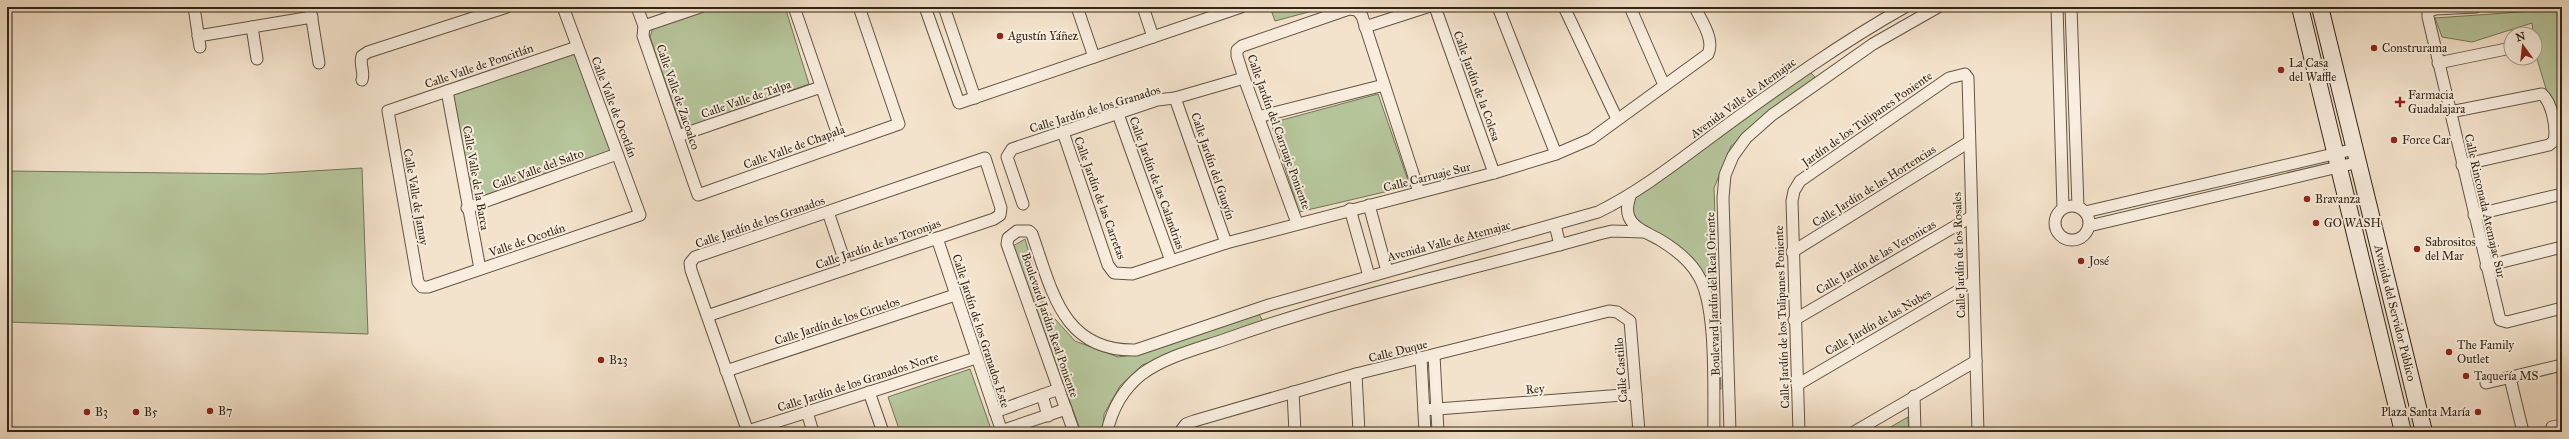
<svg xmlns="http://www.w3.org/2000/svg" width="2569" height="439" font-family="'IM FELL Great Primer',serif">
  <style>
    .green { fill: #b6c59b; stroke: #747458 }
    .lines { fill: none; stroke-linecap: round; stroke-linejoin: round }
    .street-casing { stroke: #625443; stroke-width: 13 }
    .secondary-casing { stroke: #312415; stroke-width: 18 }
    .street { stroke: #f8edde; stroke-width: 11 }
    .secondary { stroke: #f8edde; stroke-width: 16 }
    .poi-dot { fill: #8f2418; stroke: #f8edde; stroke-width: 1.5 }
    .labels { text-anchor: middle; stroke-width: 4; stroke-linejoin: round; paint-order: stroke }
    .poi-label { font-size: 12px; fill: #312415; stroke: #f8edde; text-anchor: start }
    .street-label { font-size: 12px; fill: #312415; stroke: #f8edde }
  </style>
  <rect width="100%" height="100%" fill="#f4e3cc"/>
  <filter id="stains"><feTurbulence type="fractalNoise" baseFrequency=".005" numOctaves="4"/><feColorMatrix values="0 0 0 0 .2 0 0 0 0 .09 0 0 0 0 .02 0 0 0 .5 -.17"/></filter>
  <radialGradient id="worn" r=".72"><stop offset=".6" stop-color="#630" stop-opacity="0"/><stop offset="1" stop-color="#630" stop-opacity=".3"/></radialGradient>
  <g class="green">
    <path d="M715,7H785L809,84L682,129L650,37L653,28Z"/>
    <path d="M1270,7H1327L1275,21Z"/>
    <path d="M2562,9V142L2537,59L2532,23L2472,42L2442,37L2435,18Z"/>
    <path d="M576,53L612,152L472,200L453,94Z"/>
    <path d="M1809,71L1815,77L1731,146L1714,188L1721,389L1714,390L1712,314L1699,273L1636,224L1628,208L1631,196Z"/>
    <path d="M1378,94L1410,186L1299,212L1271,123Z"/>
    <path d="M362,168L368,334L7,322V171L263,174Z"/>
    <path d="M1025,239L1045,308L1075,341L1118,357L1144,353L1257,311L1263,321L1142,365L1120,386L1104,414L1103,432H1081L1013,246Z"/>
    <path d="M970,369L992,432H900L888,397Z"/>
    <path d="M1908,417L1909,432H1882Z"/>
  </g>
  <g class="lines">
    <defs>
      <g id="street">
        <path d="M194,7L200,47"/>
        <path d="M310,7L319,63"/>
        <path d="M563,7L640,215L428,287H422L418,282L388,111L577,47"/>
        <path d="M637,7L644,26L643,36L698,195L899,124L859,7"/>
        <path d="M794,7L841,144"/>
        <path d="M925,7L959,103L1241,7"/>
        <path d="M944,7L975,98"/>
        <path d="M1077,7L1094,57"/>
        <path d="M1143,7L1153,37"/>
        <path d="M1435,7L1494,173"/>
        <path d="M1498,7L1556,154"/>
        <path d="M1564,7L1617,119"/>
        <path d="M1630,7L1664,85"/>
        <path d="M2057,7L2063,208"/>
        <path d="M2071,7L2078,207"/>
        <path d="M2476,7L2435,9L2428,12V17L2500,320L2507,322L2562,308"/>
        <path d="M644,26L700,7"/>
        <path d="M252,27L257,59"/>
        <path d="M1365,27L1427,7"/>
        <path d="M198,36L312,17"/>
        <path d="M2438,63L2511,48"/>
        <path d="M362,80C365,72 359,64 362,56L368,52L507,7"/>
        <path d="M447,91L480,269"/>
        <path d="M1175,98L1226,243"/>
        <path d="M2450,112L2542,94C2552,103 2557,128 2554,141L2549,145L2462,165"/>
        <path d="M1118,114L1171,261"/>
        <path d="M1258,117L1384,85"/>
        <path d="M1063,132L1108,265L1114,273L1132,274L1226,243L1494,173L1556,154L1591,139L1708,54C1715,39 1701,21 1695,7"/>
        <path d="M678,136L821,87"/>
        <path d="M1630,196C1628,204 1626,209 1629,217C1634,229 1650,234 1660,240C1675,249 1690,261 1698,275C1718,306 1713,393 1714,432"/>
        <path d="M1023,204L1007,157L1012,149L1157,100L1175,98L1244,78"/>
        <path d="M1369,205L1387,271"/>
        <circle cx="2072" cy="223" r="17"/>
        <path d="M467,208L617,154"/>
        <path d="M1350,209L1369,276"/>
        <path d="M828,212L847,268"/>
        <path d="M2085,212L2355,149"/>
        <path d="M2474,215L2562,194"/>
        <path d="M1297,223L1244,78L1237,56V50L1242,46L1349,9L1357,10L1362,16L1419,192"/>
        <path d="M1555,225L1560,245"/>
        <path d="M2089,226L2359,162"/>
        <path d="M937,238L1002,432"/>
        <path d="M1792,252L1969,142"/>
        <path d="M2486,266L2562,247"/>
        <path d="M707,316L994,219L1000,215L1001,208L985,158L695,257L690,263L691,270C710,324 729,378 748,432"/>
        <path d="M1794,320L1971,217"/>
        <path d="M1434,355L1438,432"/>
        <path d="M1421,358L1425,432"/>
        <path d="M726,371L955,295"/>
        <path d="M1356,374L1359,432"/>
        <path d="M2510,378L2523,432"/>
        <path d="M2486,383L2562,365"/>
        <path d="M1797,385L1973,282"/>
        <path d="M869,392L883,432"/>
        <path d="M1293,392L1295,432"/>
        <path d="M1042,395L1048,416"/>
        <path d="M1914,396L1915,432"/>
        <path d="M1424,410L1636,394"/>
        <path d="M807,412L813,432"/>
        <path d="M995,412L1059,389"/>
        <path d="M2552,427L2562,425"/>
        <path d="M748,431L976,358"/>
        <path d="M1001,431L1066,409"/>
        <path d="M1074,432L1007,244L1008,238L1017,231H1029L1032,234C1052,290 1062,352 1136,350L1269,305L1598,212C1643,190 1682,158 1723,128C1782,85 1841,43 1905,7"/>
        <path d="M1107,432C1112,409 1123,389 1142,374C1166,356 1201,348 1229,338C1349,295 1476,269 1599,234L1612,231L1643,232"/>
        <path d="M1180,432L1186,424L1194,421L1356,374L1609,311L1617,312L1630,321L1639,432"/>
        <path d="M1730,432L1723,198L1725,175L1733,156L1746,138L1772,115L1873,44L1938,7"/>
        <path d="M1799,432L1792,201L1794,191L1800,181L1949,78L1965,74L1968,78L1978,432"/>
        <path d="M1854,432L1976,361"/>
      </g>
      <g id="secondary">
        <path d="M2300,7L2403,432"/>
        <path d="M2320,7L2424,432"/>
      </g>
    </defs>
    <use href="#street" class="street-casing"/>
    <use href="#secondary" class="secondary-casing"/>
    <use href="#street" class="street"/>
    <use href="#secondary" class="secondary"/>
  </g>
  <g class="poi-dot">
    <circle cx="1000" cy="36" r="4"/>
    <circle cx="2374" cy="48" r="4"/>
    <circle cx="2281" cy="70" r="4"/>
    <path d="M2398 96h4v4h4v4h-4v4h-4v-4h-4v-4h4z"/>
    <circle cx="2394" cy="140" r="4"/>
    <circle cx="2307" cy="199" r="4"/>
    <circle cx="2316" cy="223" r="4"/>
    <circle cx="2417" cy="249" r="4"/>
    <circle cx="2081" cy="261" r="4"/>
    <circle cx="2449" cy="352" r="4"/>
    <circle cx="601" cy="360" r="4"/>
    <circle cx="2466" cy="376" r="4"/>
    <circle cx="210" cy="411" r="4"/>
    <circle cx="87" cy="412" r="4"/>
    <circle cx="136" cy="412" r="4"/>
    <circle cx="2478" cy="412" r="4"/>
  </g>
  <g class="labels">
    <g class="poi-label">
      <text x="1008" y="40">Agustín Yáñez</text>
      <text x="2382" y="52">Construrama</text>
      <text x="2289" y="67">La Casa<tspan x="2289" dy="14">del Waffle</tspan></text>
      <text x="2408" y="99">Farmacia<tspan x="2408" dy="14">Guadalajara</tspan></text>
      <text x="2402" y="144">Force Car</text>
      <text x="2315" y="203">Bravanza</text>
      <text x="2324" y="227">GO WASH</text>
      <text x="2425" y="246">Sabrositos<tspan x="2425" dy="14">del Mar</tspan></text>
      <text x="2089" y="265">José</text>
      <text x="2457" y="349">The Family<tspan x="2457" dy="14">Outlet</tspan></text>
      <text x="609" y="364">B23</text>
      <text x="2474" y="380">Taquería MS</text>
      <text x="218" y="415">B7</text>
      <text x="95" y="416">B3</text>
      <text x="144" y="416">B5</text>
      <text x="2470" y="416" text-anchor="end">Plaza Santa María</text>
    </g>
    <g class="street-label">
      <text transform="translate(479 66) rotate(-19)" y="4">Calle Valle de Poncitlán</text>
      <text transform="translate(1477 86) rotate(70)" y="4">Calle Jardín de la Colesa</text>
      <text transform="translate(678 97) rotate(71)" y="4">Calle Valle de Zacoalco</text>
      <text transform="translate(1743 98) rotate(-36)" y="4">Avenida Valle de Atemajac</text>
      <text transform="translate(746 99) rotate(-19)" y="4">Calle Valle de Talpa</text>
      <text transform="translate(614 107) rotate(69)" y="4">Calle Valle de Ocotlán</text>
      <text transform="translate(1095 109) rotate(-17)" y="4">Calle Jardín de los Granados</text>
      <text transform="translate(1867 119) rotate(-35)" y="4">Jardín de los Tulipanes Poniente</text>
      <text transform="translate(1279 132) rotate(70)" y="4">Calle Jardín del Carruaje Poniente</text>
      <text transform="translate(794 147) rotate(-20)" y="4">Calle Valle de Chapala</text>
      <text transform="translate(1213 166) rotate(71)" y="4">Calle Jardín del Guayín</text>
      <text transform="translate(538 169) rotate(-20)" y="4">Calle Valle del Salto</text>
      <text transform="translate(1427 177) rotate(-14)" y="4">Calle Carruaje Sur</text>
      <text transform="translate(476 178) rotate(80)" y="4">Calle Valle de la Barca</text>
      <text transform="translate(1157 183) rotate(70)" y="4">Calle Jardín de las Calandrias</text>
      <text transform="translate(1874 186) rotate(-32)" y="4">Calle Jardín de las Hortencias</text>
      <text transform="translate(416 197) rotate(80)" y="4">Calle Valle de Jamay</text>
      <text transform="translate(1100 198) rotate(70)" y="4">Calle Jardín de las Carretas</text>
      <text transform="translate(2485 206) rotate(77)" y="4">Calle Rinconada Atemajac Sur</text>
      <text transform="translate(760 222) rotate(-19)" y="4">Calle Jardín de los Granados</text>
      <text transform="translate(527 240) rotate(-19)" y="4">Valle de Ocotlán</text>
      <text transform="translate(1449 241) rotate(-15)" y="4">Avenida Valle de Atemajac</text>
      <text transform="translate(878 244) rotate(-19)" y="4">Calle Jardín de las Toronjas</text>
      <text transform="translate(1959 255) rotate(-92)" y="4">Calle Jardín de los Rosales</text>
      <text transform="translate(1876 257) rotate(-30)" y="4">Calle Jardín de las Veronicas</text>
      <text transform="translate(1713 294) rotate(-92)" y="4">Boulevard Jardín del Real Oriente</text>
      <text transform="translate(2395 313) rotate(76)" y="4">Avenida del Servidor Público</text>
      <text transform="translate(1782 317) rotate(-92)" y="4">Calle Jardín de los Tulipanes Poniente</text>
      <text transform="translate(837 321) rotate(-18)" y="4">Calle Jardín de los Ciruelos</text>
      <text transform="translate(1878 322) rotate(-30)" y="4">Calle Jardín de las Nubes</text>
      <text transform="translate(1050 325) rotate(71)" y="4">Boulevard Jardín Real Poniente</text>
      <text transform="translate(981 331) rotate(72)" y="4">Calle Jardín de los Granados Este</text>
      <text transform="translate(1398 351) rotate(-14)" y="4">Calle Duque</text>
      <text transform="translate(1621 370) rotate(-94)" y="4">Calle Castillo</text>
      <text transform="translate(858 382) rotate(-18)" y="4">Calle Jardín de los Granados Norte</text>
      <text transform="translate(1535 389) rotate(-5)" y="4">Rey</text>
    </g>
  </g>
  <rect width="2569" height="439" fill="none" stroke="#f4e3cc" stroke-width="24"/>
  <rect x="8" y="8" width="2553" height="423" fill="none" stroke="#312415" stroke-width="2"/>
  <rect x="12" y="12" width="2545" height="415" fill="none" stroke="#312415"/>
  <g transform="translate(2523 46) rotate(345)"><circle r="19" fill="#f8edde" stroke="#a89d8e"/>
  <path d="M0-3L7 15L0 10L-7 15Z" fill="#8f2418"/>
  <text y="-6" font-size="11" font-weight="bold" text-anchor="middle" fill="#312415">N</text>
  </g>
  <rect width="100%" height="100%" filter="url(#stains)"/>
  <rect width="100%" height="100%" fill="url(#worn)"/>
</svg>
